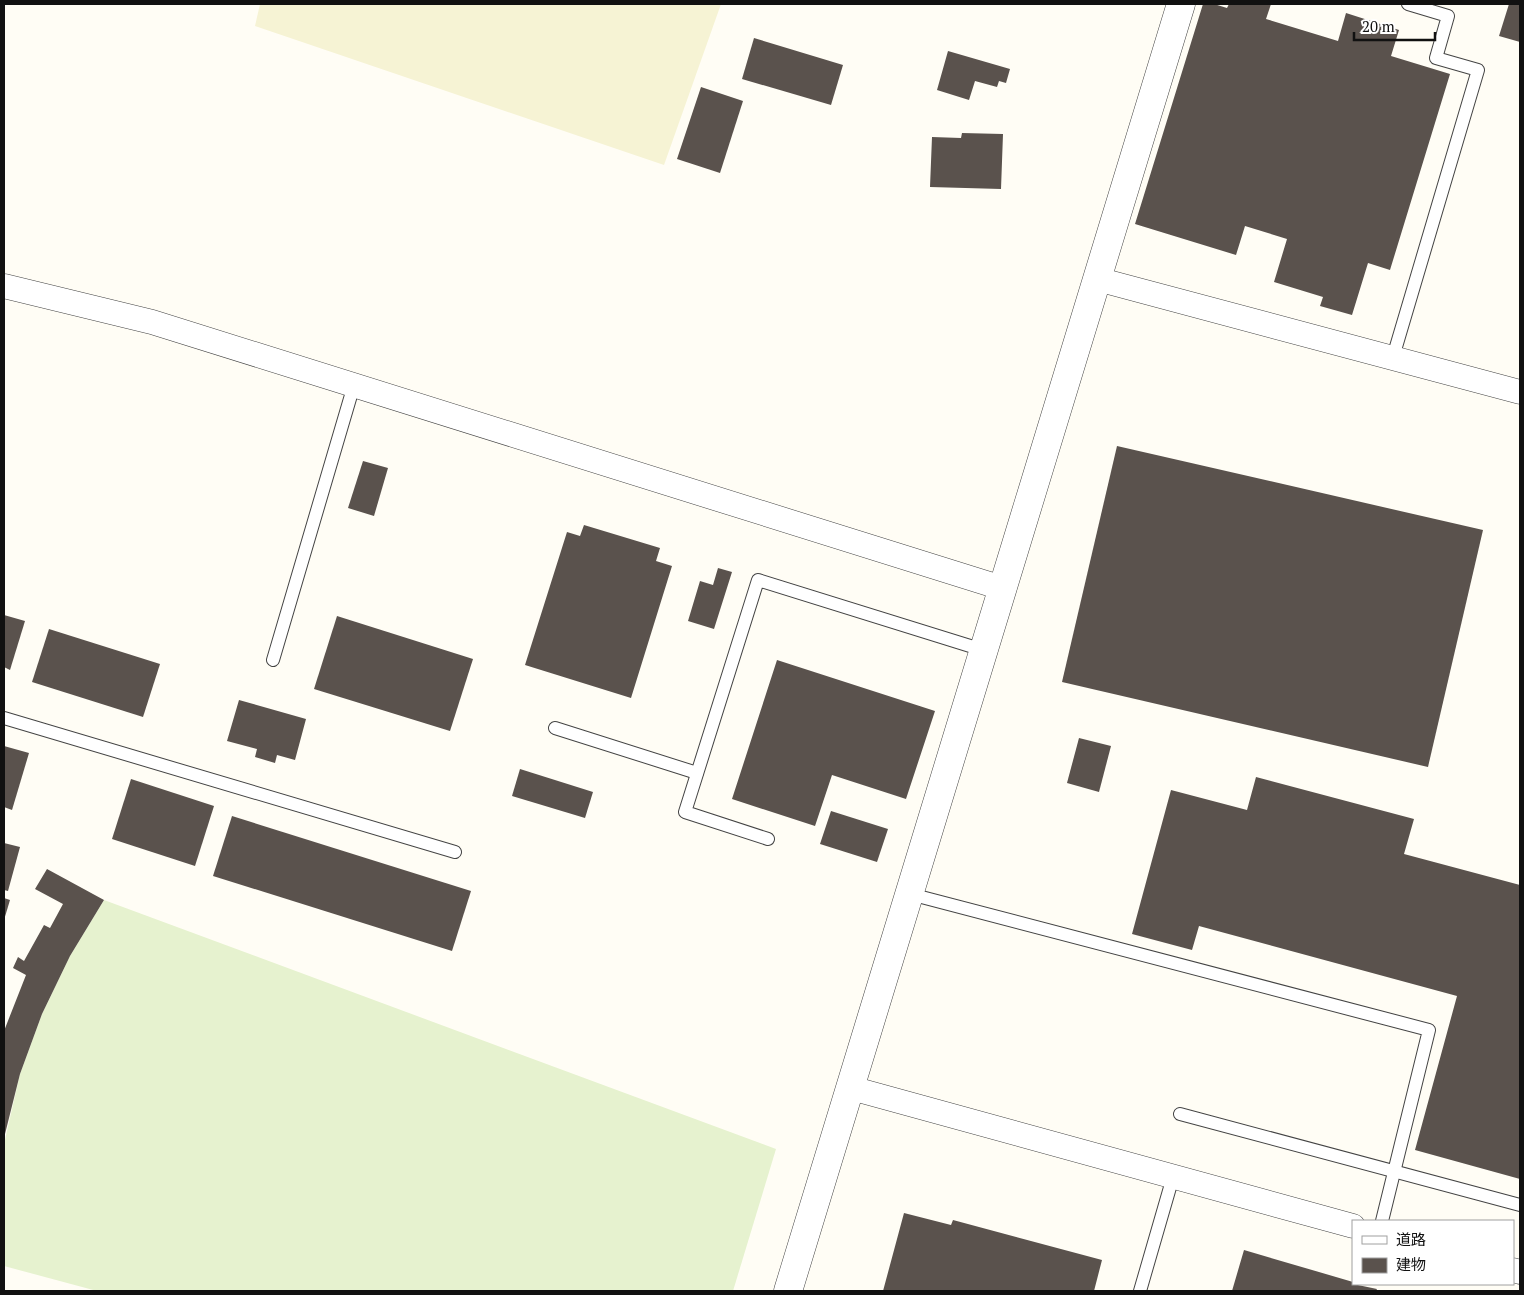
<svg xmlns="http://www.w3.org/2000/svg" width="1524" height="1295" font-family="'PT Serif','Noto Sans JP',serif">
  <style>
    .farmland { fill: #f6f3d4 }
    .pitch { fill: #e6f2cf }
    .building { fill: #5a524d }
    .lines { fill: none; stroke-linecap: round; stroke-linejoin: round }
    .service-casing { stroke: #444; stroke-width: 14 }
    .minor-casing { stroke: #444; stroke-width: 25 }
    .tertiary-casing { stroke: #444; stroke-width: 29 }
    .service { stroke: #fff; stroke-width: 12 }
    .minor { stroke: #fff; stroke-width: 24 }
    .tertiary { stroke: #fff; stroke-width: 28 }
  </style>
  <rect width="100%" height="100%" fill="#fffdf5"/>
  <path class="farmland" d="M260,4H721L664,165L255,26Z"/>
  <path class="pitch" d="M104,900L776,1149L733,1291H97L4,1266V1144L20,1074L42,1014L70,956Z"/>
  <g class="building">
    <path d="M1203,4H1214L1227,8L1229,4H1271L1266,19L1338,41L1346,13L1399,30L1391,56L1450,74L1390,270L1368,263L1352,315L1320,306L1323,297L1274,282L1287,239L1245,226L1236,255L1135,224Z"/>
    <path d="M1509,4H1520V42L1499,36Z"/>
    <path d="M754,38L843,65L831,105L742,79Z"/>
    <path d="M948,51L1010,69L1006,83L999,81L997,87L975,81L969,100L937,90Z"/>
    <path d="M701,87L743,101L720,173L677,159Z"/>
    <path d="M962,133L1003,134L1001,189L930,187L932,137L961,138Z"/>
    <path d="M1117,446L1483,530L1428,767L1062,682Z"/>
    <path d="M363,461L388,468L374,516L348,508Z"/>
    <path d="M584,525L660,548L656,561L672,566L631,698L525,665L567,532L580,536Z"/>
    <path d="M718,568L732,572L714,629L688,621L700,581L713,585Z"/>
    <path d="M4,615L25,621L10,670L4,667Z"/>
    <path d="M337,616L473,659L450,731L314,689Z"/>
    <path d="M49,629L160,664L143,717L32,682Z"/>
    <path d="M777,660L935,711L906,799L832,775L815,826L732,799Z"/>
    <path d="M239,700L306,719L295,760L277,755L275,763L255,757L257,749L227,741Z"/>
    <path d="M1079,738L1111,746L1099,792L1067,783Z"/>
    <path d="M4,746L29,753L12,810L4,807Z"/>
    <path d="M520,769L593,792L585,818L512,796Z"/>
    <path d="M1256,777L1414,819L1404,854L1520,885V1179L1415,1150L1457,996L1199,926L1192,950L1132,934L1171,790L1247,810Z"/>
    <path d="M131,779L214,806L195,866L112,839Z"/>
    <path d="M831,811L888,829L877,862L820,844Z"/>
    <path d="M232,816L471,891L452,951L213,876Z"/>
    <path d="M4,843L20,847L8,891L4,890Z"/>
    <path d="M47,869L104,900L70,956L42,1014L20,1074L4,1138V1031L26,975L13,968L18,957L24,961L44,925L50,928L63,904L35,889Z"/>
    <path d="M4,898L10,900L4,920Z"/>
    <path d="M904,1213L951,1225L953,1220L1102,1260L1094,1291H883Z"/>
    <path d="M1244,1250L1353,1282V1284L1377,1289L1376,1291H1232Z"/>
  </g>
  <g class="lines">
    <defs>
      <g id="service">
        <path d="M1393,357L1478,70L1436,58L1448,16L1408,4"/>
        <path d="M273,660L354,385"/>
        <path d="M4,718L455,852"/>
        <path d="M555,728L697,773"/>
        <path d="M768,839L685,812L758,580L983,650"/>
        <path d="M910,894L1429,1030L1382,1221"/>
        <path d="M1180,1114L1520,1205"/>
        <path d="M1140,1291L1173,1177"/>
      </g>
      <g id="minor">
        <path d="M1097,279L1520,392"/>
        <path d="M4,286L152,322L1002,588"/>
        <path d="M851,1088L1353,1226"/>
        <path d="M1513,1270L1520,1272"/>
      </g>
      <path id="tertiary" d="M788,1291L1181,4"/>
    </defs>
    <use href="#service" class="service-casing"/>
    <use href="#minor" class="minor-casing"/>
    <use href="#tertiary" class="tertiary-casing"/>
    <use href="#service" class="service"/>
    <use href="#minor" class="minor"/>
    <use href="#tertiary" class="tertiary"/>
  </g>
  <rect width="1524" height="1295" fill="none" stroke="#111111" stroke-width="10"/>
  <rect x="1352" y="1220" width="162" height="65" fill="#ffffff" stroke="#a0a0a0"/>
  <rect x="1362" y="1236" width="25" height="8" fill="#ffffff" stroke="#a0a0a0"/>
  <text x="1396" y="1245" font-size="15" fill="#111111">道路</text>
  <rect x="1362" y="1258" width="25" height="15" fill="#5a524d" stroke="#a0a0a0"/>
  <text x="1396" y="1270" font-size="15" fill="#111111">建物</text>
  <path d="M1354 32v8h81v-8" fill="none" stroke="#111111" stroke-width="2.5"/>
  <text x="1362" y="32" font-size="15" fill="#111111" stroke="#ffffff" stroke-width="4" paint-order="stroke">20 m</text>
</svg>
